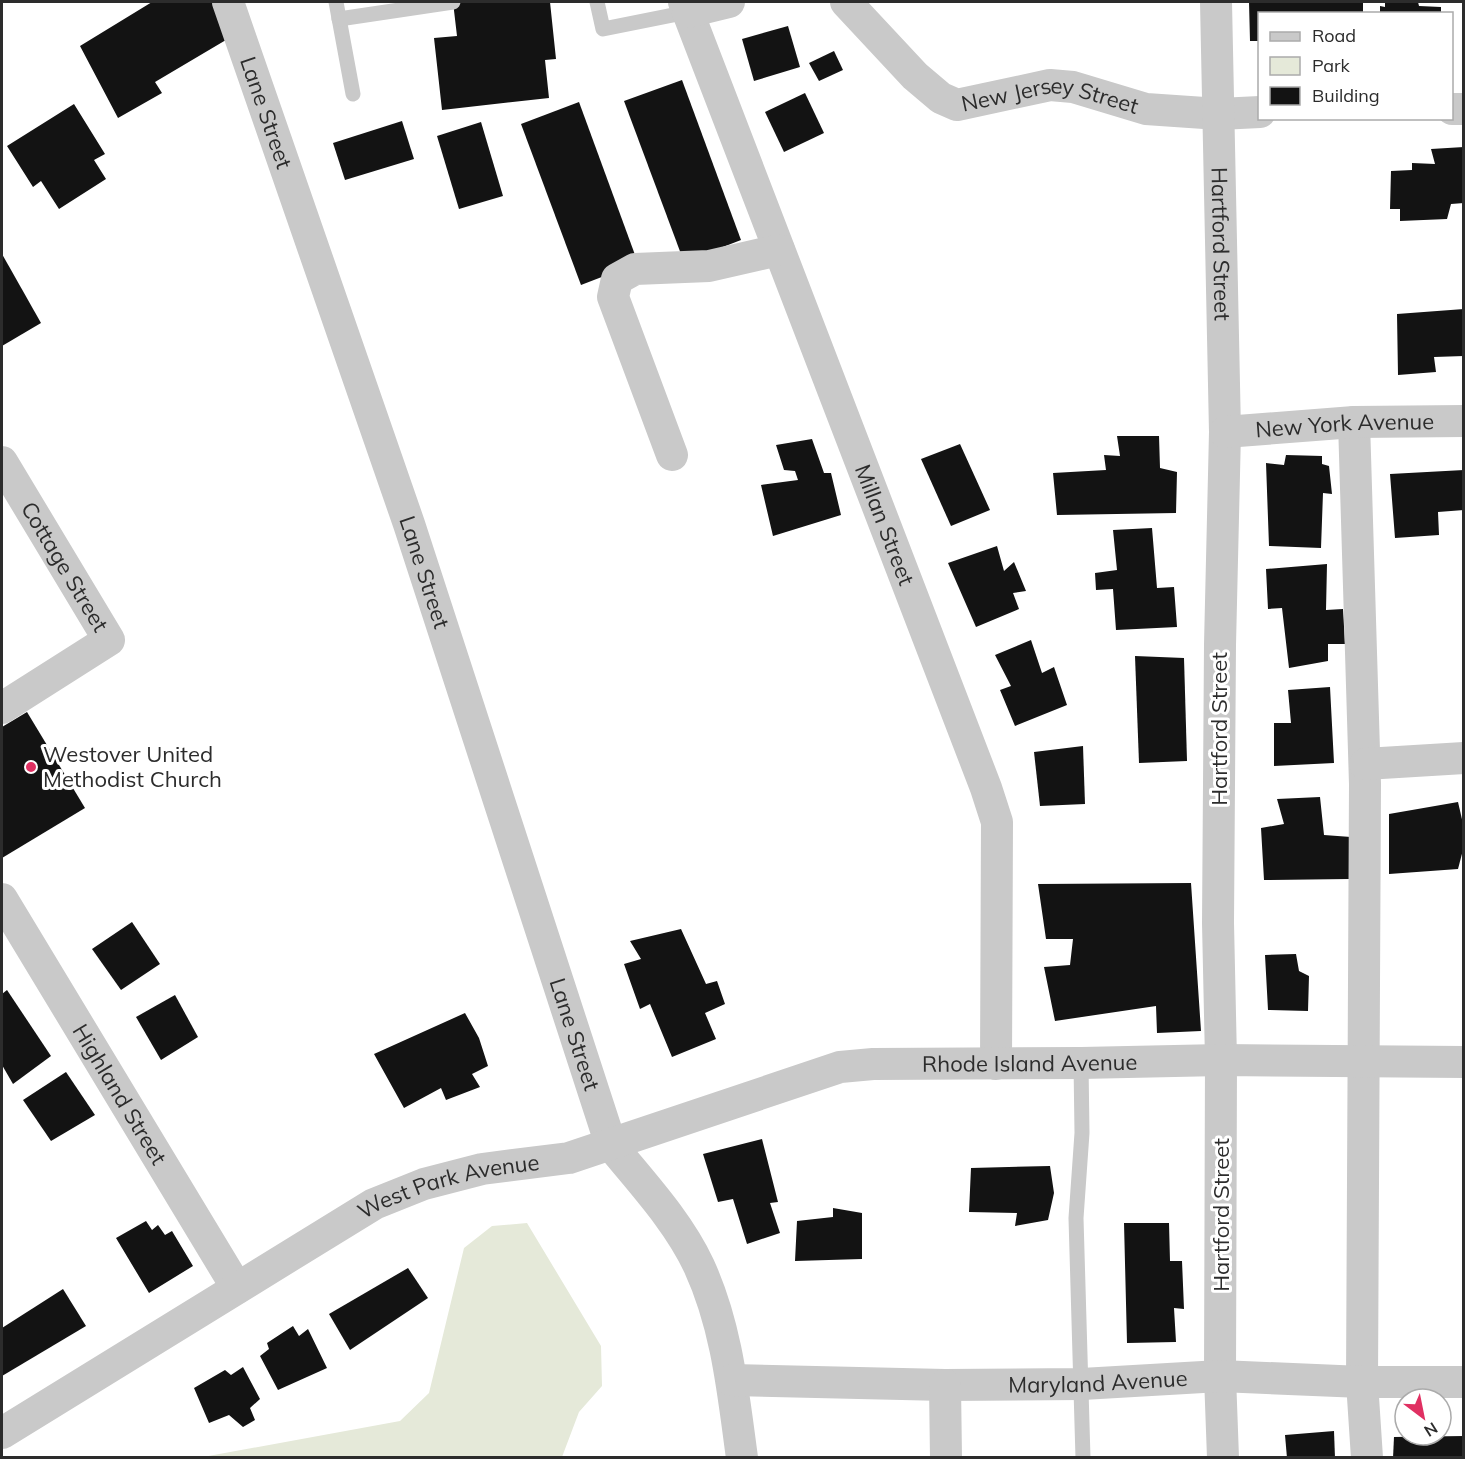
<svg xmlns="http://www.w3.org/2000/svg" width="1465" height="1459" font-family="Mulish,sans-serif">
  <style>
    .green { fill: #e5e9d9 }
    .building { fill: #131313 }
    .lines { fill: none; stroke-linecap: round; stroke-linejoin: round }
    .lane { stroke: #c9c9c9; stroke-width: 15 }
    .street { stroke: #c9c9c9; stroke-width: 32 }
    .poi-dot { fill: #e03062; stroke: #fff; stroke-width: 2 }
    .labels { text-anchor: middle; stroke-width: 6; stroke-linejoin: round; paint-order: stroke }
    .street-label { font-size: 22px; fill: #2c2c2c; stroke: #fff }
    .poi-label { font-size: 22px; fill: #2c2c2c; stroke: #fff; text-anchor: start }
  </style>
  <rect width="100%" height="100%" fill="#fff"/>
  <path class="green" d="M527,1223L601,1346L602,1386L579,1412L562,1457H203L400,1421L429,1393L464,1248L492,1226Z"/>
  <g class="building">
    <path d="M152,2H217L231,37L155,82L162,93L118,118L80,46Z"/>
    <path d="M453,2H550L556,59L545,60L549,98L442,110L434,38L457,36Z"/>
    <path d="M1249,2H1363V14H1260V41H1250Z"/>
    <path d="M1385,2H1418L1419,6L1441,7V14H1380V6L1385,7Z"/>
    <path d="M788,26L800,67L754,81L742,39Z"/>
    <path d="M834,51L843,70L819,81L809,63Z"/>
    <path d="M682,80L741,240L684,262L624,101Z"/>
    <path d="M805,93L824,133L784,152L765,112Z"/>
    <path d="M579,102L638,263L581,285L521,124Z"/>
    <path d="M74,104L105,154L94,160L106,179L59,209L41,181L33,187L7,146Z"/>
    <path d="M402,121L414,159L345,180L333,143Z"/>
    <path d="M481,122L503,196L459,209L437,136Z"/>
    <path d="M1464,147V203L1451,204L1447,219L1400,221V209H1390L1391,171L1412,170V163L1435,164L1431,149Z"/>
    <path d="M2,254L41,323L2,346Z"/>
    <path d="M1464,309V356L1434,357L1436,372L1398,375L1397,314Z"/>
    <path d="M1117,436H1159L1160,468L1177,472L1176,513L1057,515L1053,473L1106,470L1104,455L1120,456Z"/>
    <path d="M812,439L824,473H831L841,515L773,536L761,485L798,480L795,471L784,470L776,445Z"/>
    <path d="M960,444L990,510L951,526L921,459Z"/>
    <path d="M1286,455L1322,456V464L1329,466L1332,494L1323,493L1321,548L1269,546L1266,463L1284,465Z"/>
    <path d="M1464,470V510L1438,512L1439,535L1395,538L1390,474Z"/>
    <path d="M1152,528L1157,588L1174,587L1177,627L1116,630L1113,589L1096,590L1095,573L1117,570L1113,530Z"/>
    <path d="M997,546L1004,571L1014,562L1026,591L1013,593L1019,609L976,627L948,563Z"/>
    <path d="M1327,564L1326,610L1343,609L1345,644H1328V661L1289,668L1282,608L1268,609L1266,569Z"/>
    <path d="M1031,640L1042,673L1054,667L1067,705L1015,726L1000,690L1011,686L995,655Z"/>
    <path d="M1135,656L1184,658L1187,761L1139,763Z"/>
    <path d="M1330,687L1334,763L1274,766V723H1291L1288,690Z"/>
    <path d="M27,712L85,808L2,858V727Z"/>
    <path d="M1083,746L1085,804L1040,806L1034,752Z"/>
    <path d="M1320,797L1324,835L1351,837L1349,879L1264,880L1261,828L1284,824L1277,799Z"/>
    <path d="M1458,802L1464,828V846L1458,869L1389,874V814Z"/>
    <path d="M1191,883L1201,1031L1157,1033L1156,1006L1055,1021L1044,967L1070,965L1073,939H1046L1038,884Z"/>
    <path d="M132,922L160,964L121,990L92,949Z"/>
    <path d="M681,929L706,984L717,981L725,1004L705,1013L716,1039L672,1057L650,1004L640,1009L624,964L641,959L630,941Z"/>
    <path d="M1296,954L1299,971L1309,976L1308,1011L1268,1010L1265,955Z"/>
    <path d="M7,990L51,1056L13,1084L2,1065V994Z"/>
    <path d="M175,995L198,1037L161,1060L136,1017Z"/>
    <path d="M465,1013L479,1038L488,1066L472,1074L480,1087L446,1100L441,1088L404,1108L374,1054Z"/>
    <path d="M66,1072L95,1115L51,1141L23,1100Z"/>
    <path d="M762,1139L778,1202L770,1203L780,1233L747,1244L733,1199L718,1202L703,1154Z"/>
    <path d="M1050,1166L1054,1193L1048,1220L1015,1226L1017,1213L969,1212L971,1168Z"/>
    <path d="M833,1208L862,1213V1259L795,1261L797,1221L833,1217Z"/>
    <path d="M146,1221L152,1230L158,1225L165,1235L172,1231L193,1266L149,1293L116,1238Z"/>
    <path d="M1124,1223H1169L1170,1261H1182L1184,1309L1174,1308L1176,1342L1127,1343Z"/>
    <path d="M408,1268L428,1298L350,1350L329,1314Z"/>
    <path d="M63,1289L86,1326L2,1376V1328Z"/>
    <path d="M293,1326L299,1336L308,1329L327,1368L278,1390L260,1356L269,1349L267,1343Z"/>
    <path d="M243,1367L260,1399L250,1408L255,1420L243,1427L229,1415L209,1423L194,1388L225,1370L231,1375Z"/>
    <path d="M1334,1431L1335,1458H1287L1285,1435Z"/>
    <path d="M1464,1436V1458H1393L1394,1437Z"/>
  </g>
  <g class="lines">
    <g class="lane">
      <path d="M336,2L353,94"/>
      <path d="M597,2L603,29L688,12"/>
      <path d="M339,19L453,2"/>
      <path d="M1081,1063L1082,1133L1076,1218L1083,1458"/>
    </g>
    <g class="street">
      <path id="s1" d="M228,2L409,524L611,1145C642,1183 678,1221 699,1266C727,1327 733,1392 742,1458"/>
      <path id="s2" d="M684,2L986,788L997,822L996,1064"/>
      <path id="s3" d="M846,2L915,76L941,98L957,105L1050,85L1073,87L1146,109L1219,114L1260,112"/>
      <path id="s4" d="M1216,2L1225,432L1220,645L1218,923L1221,1060L1220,1376L1223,1458"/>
      <path d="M688,12L729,2"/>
      <path d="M1452,109H1464"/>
      <path d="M1354,422L1365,784L1362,1382L1367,1458"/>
      <path id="s5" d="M1225,432L1354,422L1464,421"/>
      <path d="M672,455L613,297L617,279L635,269L709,266L779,250"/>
      <path id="s6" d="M2,462L109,640L2,708"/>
      <path d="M1365,764L1464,758"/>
      <path id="s7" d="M2,899L237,1288"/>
      <path id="s8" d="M732,1380L945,1385L1082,1384L1220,1376L1362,1382H1464"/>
      <path d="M945,1385L946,1458"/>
      <path id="s9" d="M2,1433L374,1204L424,1184L482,1169L569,1158L840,1067L873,1064L1081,1063L1221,1060L1464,1062"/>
    </g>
  </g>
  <circle class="poi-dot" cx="31" cy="767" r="6"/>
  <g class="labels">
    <g class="street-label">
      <text dy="8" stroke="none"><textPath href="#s3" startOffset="248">New Jersey Street</textPath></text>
      <text dy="8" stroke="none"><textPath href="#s1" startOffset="117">Lane Street</textPath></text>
      <text dy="8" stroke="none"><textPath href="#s4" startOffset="242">Hartford Street</textPath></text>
      <text dy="8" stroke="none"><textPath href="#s5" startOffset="120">New York Avenue</textPath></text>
      <text dy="8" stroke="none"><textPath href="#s2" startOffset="560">Millan Street</textPath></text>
      <text dy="8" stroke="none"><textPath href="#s6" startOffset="122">Cottage Street</textPath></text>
      <text dy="8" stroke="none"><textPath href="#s1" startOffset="603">Lane Street</textPath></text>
      <text transform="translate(1219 729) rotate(-90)" y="8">Hartford Street</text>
      <text dy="8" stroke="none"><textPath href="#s1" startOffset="1089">Lane Street</textPath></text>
      <text dy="8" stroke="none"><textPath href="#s9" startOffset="1114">Rhode Island Avenue</textPath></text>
      <text dy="8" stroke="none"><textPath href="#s7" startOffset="228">Highland Street</textPath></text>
      <text dy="8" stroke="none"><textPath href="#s9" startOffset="514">West Park Avenue</textPath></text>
      <text transform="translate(1221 1215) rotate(-90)" y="8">Hartford Street</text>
      <text dy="8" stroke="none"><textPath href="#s8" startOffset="366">Maryland Avenue</textPath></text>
    </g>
    <g class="poi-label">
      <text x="43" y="762">Westover United<tspan x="43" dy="25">Methodist Church</tspan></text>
    </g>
  </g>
  <rect width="1465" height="1459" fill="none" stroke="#2c2c2c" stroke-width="6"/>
  <rect x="1258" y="12" width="195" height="108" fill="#ffffff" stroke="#ababab" stroke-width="1.5"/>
  <rect x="1270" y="32" width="30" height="9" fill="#c9c9c9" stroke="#ababab" stroke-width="1.5"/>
  <text x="1312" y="42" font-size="18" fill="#2c2c2c">Road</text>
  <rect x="1270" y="57" width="30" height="18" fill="#e5e9d9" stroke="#ababab" stroke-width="1.5"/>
  <text x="1312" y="72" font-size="18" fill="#2c2c2c">Park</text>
  <rect x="1270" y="87" width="30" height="18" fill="#131313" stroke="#ababab" stroke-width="1.5"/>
  <text x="1312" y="102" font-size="18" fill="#2c2c2c">Building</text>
  <g transform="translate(1423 1417) rotate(148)"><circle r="28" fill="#ffffff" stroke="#ababab" stroke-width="1.5"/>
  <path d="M0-4.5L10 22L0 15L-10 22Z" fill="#e03062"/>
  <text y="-9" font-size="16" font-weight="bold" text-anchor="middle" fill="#2c2c2c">N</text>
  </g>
</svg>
